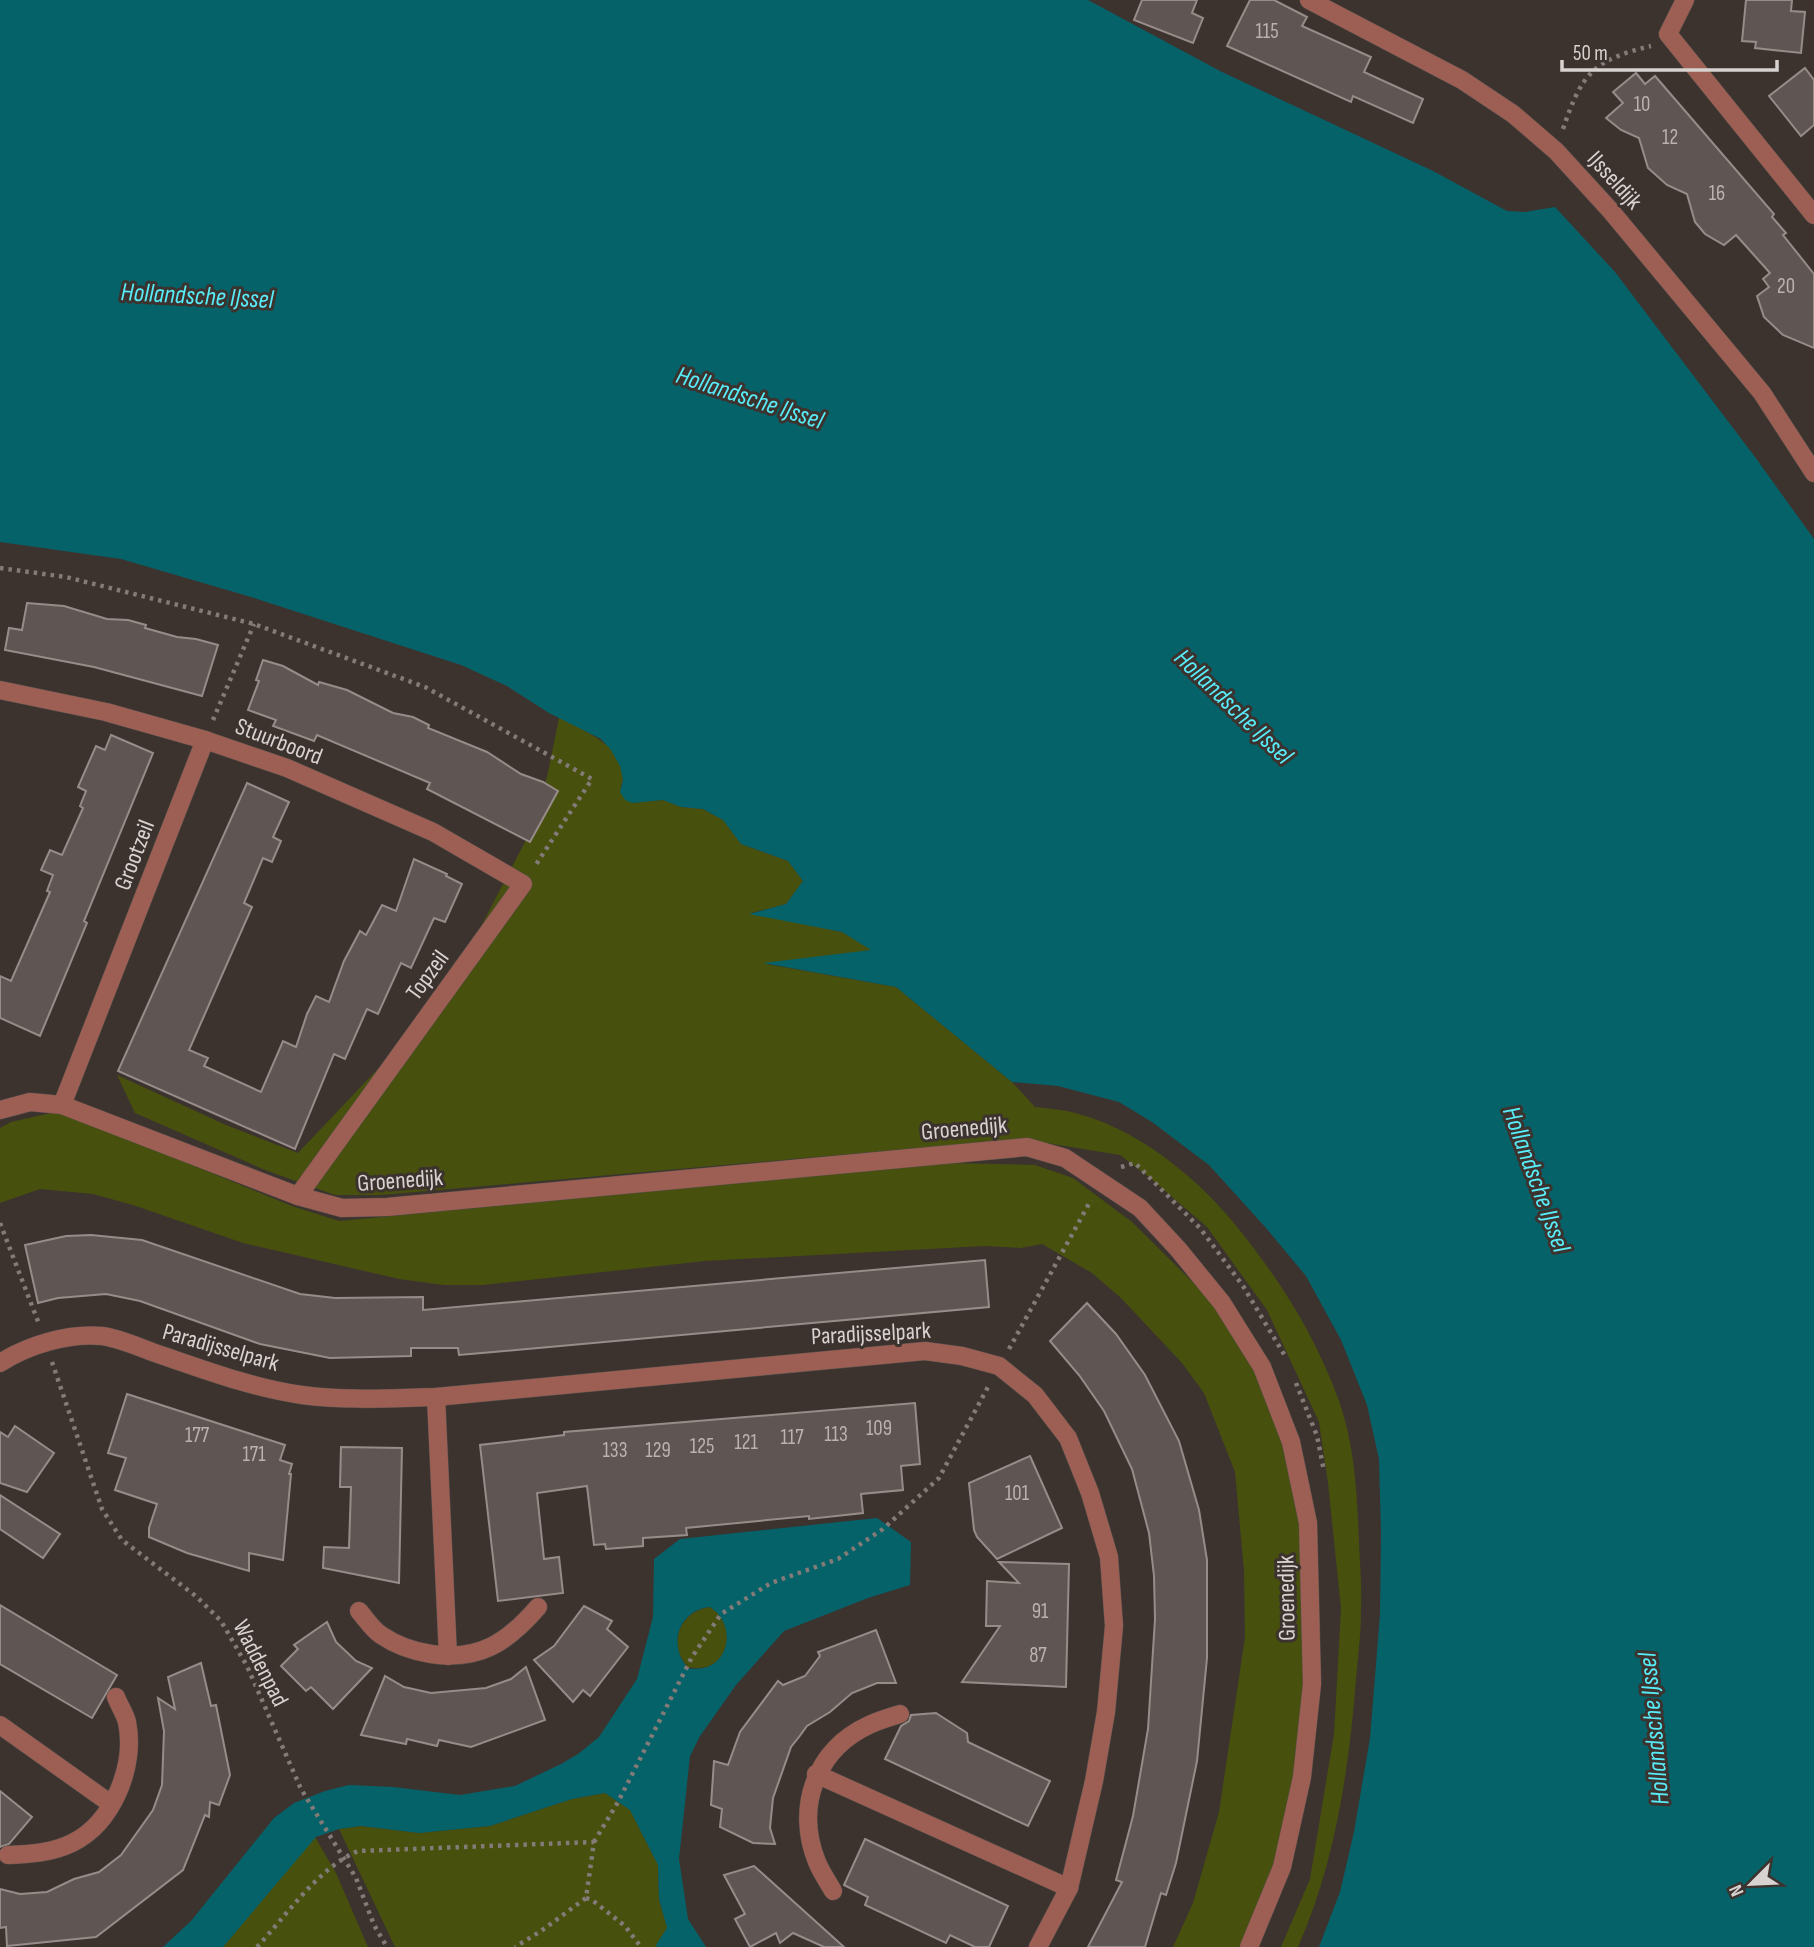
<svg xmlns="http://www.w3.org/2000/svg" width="1814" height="1947" font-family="'Sofia Sans Condensed',sans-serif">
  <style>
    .green { fill: #47500d }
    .water { fill: #066269; fill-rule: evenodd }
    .building { fill: #5f5552; stroke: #978c89; stroke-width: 2 }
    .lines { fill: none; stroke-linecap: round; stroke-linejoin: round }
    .minor-casing { stroke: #58504c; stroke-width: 19 }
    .path { stroke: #827b78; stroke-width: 4.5; stroke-dasharray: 3.5 5; stroke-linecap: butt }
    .minor { stroke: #9d5f53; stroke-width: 18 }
    .labels { text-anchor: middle; stroke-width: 6; stroke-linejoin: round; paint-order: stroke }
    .number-label { font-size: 21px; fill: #bab3b0 }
    .street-label { font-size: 24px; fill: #d8d2d0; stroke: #3c332f }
    .water-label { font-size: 26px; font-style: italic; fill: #58ecf9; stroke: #3c332f }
  </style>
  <rect width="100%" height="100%" fill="#3c332f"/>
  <g class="green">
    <path d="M559,718C583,730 634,750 621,786L632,803L663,800L681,807L703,809L723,820L741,844L788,861L803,881L786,904L751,913L842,932L872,950L766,964L896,987L1012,1082L1035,1107C1045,1108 1056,1109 1067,1111C1136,1126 1199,1178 1242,1233C1283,1285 1316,1337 1339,1401C1355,1446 1357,1494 1359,1542C1360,1565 1362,1588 1361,1611C1361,1633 1358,1657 1356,1679C1349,1770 1335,1863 1298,1947H1281L1310,1879L1334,1734L1341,1608L1328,1483L1319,1422L1267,1310L1207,1227L1149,1177L1120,1155L1022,1139L381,1195H335L265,1170L135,1113L117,1075L226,1125L298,1153L389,1057L475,938L529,834L547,777Z"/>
    <path d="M60,1111L292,1206L339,1221L949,1163L1035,1165L1073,1178L1132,1222L1221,1310L1275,1402L1301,1466L1310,1731L1254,1947H1173L1193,1903L1219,1812L1245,1637L1244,1571L1235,1472L1204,1393L1182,1363L1121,1298L1092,1273L1042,1244L1021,1248L985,1246L705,1261L483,1285H444L399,1279L243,1243L133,1205L93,1194L40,1189L0,1203V1128L11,1122Z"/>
    <path d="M710,1607C740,1626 728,1676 688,1667C667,1645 679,1611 710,1607Z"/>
    <path d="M605,1793L630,1810L658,1865L659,1899L667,1928L656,1945L657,1947H395L339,1829L361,1826L419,1833L490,1826L572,1799Z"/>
    <path d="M315,1837L336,1873L368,1947H223Z"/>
  </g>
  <g class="water">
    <path d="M0,0H1088L1220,71L1433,171L1507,211L1525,212L1555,207L1615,272L1755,457L1814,539V1947H1319L1340,1892L1354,1832L1370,1738L1380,1615L1381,1534L1379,1459L1367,1405L1341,1340L1306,1276L1266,1228L1209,1165L1152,1122L1119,1102L1058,1086L1012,1082L896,987L763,963L871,950L842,932L749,914L786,904L803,881L788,861L741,844L723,820L703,809L681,807L663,800L632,803L625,800L620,792L623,780L620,766L611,750L601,739L549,713L507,686L461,665L251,597L121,559L0,542Z"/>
    <path d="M877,1518L911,1542L910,1585L868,1598L784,1631L736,1685L700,1736L690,1756L679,1859L688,1919L706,1947H657L656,1945L667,1928L659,1899L658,1865L630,1810L605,1793L572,1799L490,1826L419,1833L361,1826L339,1829L316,1837L223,1947H163L191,1921L274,1818L294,1803L325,1791L349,1785L393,1787L460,1795L515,1786L561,1764L578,1754L599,1737L637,1679L653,1617L654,1559L680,1539ZM710,1607C740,1626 728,1676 688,1668C667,1645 679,1610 710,1607Z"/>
  </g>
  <g class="building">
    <path d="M1142,0H1197L1192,13L1203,18L1193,43L1134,20Z"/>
    <path d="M1250,0H1274L1307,17L1302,26L1371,57L1364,72L1423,99L1413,123L1353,96L1351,102L1227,46Z"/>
    <path d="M1746,0H1792L1791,11L1805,12L1801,53L1755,48L1756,42L1742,41Z"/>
    <path d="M1805,68L1814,80V125L1801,136L1769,96Z"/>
    <path d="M1636,73L1645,84L1655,76L1774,214L1772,217L1786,233L1783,235L1814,274V348L1783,335L1764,317L1757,296L1769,287L1763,279L1770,273L1736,235L1724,245L1705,234L1695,222L1687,194L1667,185L1648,168L1639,138L1621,130L1606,118L1623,103L1613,92Z"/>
    <path d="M27,603L64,606L107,619L128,620L146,625L145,628L177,637L196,639L218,645L202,696L94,667L5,650L9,628L22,630Z"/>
    <path d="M263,660L283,666L318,685L319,682L347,690L393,713L413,717L429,725L428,728L487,752L521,774L543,782L558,791L530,842L427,789L430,783L317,735L314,741L273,726L276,720L248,710L259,681L256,680Z"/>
    <path d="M111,735L153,753L84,921L87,923L40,1036L0,1018V976L11,981L50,892L47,891L53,875L41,870L50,850L62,855L83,808L80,806L86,791L78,787L96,746L105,750Z"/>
    <path d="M247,783L289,802L273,837L281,841L272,862L263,858L244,903L252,907L189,1050L208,1058L204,1066L261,1092L283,1041L296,1047L307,1014L316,996L329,1002L344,961L360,931L366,935L382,905L396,911L414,859L447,874L446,876L462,884L445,922L434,918L411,968L401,963L378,1014L367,1009L345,1059L334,1054L295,1149L118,1071Z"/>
    <path d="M91,1235L142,1240L300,1294L335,1298L423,1297V1310L985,1260L989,1307L482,1353L459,1355L458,1348H411V1356L330,1358L260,1344L140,1301L106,1294L58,1298L38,1303L25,1245L66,1236Z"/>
    <path d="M1087,1303L1116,1334L1145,1375L1179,1441L1199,1510L1207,1560V1658L1197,1761L1176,1863L1166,1895L1161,1893L1145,1947H1088L1122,1882L1116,1880L1133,1816L1148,1729L1155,1619L1154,1576L1149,1533L1132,1469L1104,1411L1079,1375L1050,1341Z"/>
    <path d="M127,1394L285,1445L280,1460L292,1464L289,1474H291L283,1560L249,1553V1571L187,1553L149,1537V1528L157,1504L115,1490L126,1458L108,1453Z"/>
    <path d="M915,1403L920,1464L901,1466L903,1490L861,1494L863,1513L809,1519V1516L686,1528L687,1535L643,1538V1546L606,1549L605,1544L594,1545L587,1486L537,1493L544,1559L559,1557L563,1593L498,1601L480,1445L564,1435V1432Z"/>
    <path d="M15,1426L54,1453L27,1492L0,1483V1432L8,1437Z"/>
    <path d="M341,1447L402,1448L399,1583L323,1568L324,1547L349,1548L351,1487H340Z"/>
    <path d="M1030,1456L1062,1528L997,1559L977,1537L974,1530L969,1483Z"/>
    <path d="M0,1495L60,1534L43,1558L0,1529Z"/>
    <path d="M999,1562L1069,1564L1066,1687L962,1682L1000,1626H986L987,1581L1019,1583Z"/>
    <path d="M0,1605L117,1675L92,1718L0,1664Z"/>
    <path d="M584,1606L612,1621L607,1629L628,1647L590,1696L583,1690L573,1702L534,1660L554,1646Z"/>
    <path d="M327,1622L336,1642L356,1661L372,1668L333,1709L311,1687L306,1691L281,1666L298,1649L294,1645Z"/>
    <path d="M876,1630L896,1683H877L852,1693L830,1712L807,1726L799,1737L791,1747L773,1798L770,1828L775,1844L753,1843L720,1827L722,1809L711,1805L714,1761L728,1765L740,1732L778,1681L783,1685L805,1676L820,1656L818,1652Z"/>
    <path d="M201,1663L211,1706L216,1705L230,1775L219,1805L210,1802L209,1817L205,1815L183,1870L96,1937L7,1946L6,1927L0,1928V1889L20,1894L47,1892L74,1879L99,1872L121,1855L153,1810L162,1785L164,1731L158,1698L175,1709L168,1677Z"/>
    <path d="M526,1667L545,1720L471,1747L439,1740L437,1746L407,1739L406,1744L361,1735L385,1676L404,1687L431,1693L486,1688L511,1679Z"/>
    <path d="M936,1713L967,1733L968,1742L1050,1781L1028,1826L885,1759L901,1726L909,1721L911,1715Z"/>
    <path d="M0,1791L32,1817L9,1844L0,1847Z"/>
    <path d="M865,1839L1008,1906L989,1947H975L950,1935L946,1943L865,1905L868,1897L844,1885Z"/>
    <path d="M754,1866L844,1947H824L793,1933L780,1943L776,1933L750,1947L735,1919L745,1914L724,1875Z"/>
  </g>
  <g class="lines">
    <defs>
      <g id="minor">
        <path d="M1309,0L1462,80L1513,114L1556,151L1610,210L1762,393L1814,473"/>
        <path d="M1685,0L1668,34L1814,215"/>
        <path d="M0,690L106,712L205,740L287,768L433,832L523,884L298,1196"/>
        <path d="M62,1105L205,740"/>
        <path d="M0,1110L30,1102L62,1105L298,1196L342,1208L387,1207L1027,1147L1065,1158L1140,1208L1178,1249L1222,1303L1262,1367L1291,1442L1308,1523L1312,1684L1302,1777L1282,1867L1249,1947"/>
        <path d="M0,1363C28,1345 68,1333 102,1336C120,1338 140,1348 158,1354C205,1370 253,1388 302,1395C346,1401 391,1398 436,1397L925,1351L962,1356L999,1366L1035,1395L1068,1438L1090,1493L1109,1557L1114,1626L1106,1712L1094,1781L1069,1888L1038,1947"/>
        <path d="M436,1397L448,1656"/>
        <path d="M359,1611C366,1619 372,1629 381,1635C397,1646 412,1651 431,1654C479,1661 507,1643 538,1607"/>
        <path d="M0,1725L111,1804"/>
        <path d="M816,1774L1069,1888"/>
        <path d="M8,1855C29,1854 52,1853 72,1843C113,1823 136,1766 127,1722C125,1714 119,1705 116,1697"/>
        <path d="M833,1891C828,1882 821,1872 817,1862C795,1808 815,1750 869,1725C879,1720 890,1717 900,1714"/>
      </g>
    </defs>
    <use href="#minor" class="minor-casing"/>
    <g class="path">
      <path d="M1563,129C1582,73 1593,60 1651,46"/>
      <path d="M0,568L66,577L254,624L425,687L592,779L535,866"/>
      <path d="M213,720L254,624"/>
      <path d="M1121,1167L1135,1163L1200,1228L1243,1286L1285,1356"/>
      <path d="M0,1223L39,1324"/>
      <path d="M1009,1349L1091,1200"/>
      <path d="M52,1362L102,1509L122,1540L197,1597L221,1621L247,1666L301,1789L356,1878L374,1925L387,1947"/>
      <path d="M1296,1383L1317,1436L1324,1471"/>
      <path d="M594,1842L618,1802L692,1657L721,1614L771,1583L838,1559L883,1529L939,1478L988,1387"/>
      <path d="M586,1898L592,1900L625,1926L641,1947"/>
      <path d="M257,1947C286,1916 318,1868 358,1851L594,1842L586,1898L541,1931L515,1947"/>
    </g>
    <use href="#minor" class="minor"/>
  </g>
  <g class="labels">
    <g class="number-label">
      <text x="1267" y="38">115</text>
      <text x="1642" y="111">10</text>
      <text x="1670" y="144">12</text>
      <text x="1717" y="200">16</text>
      <text x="1786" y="293">20</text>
      <text x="879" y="1435">109</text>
      <text x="836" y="1441">113</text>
      <text x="197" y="1442">177</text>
      <text x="792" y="1444">117</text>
      <text x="746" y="1449">121</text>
      <text x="702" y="1453">125</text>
      <text x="615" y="1457">133</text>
      <text x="658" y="1457">129</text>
      <text x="254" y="1461">171</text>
      <text x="1017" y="1500">101</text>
      <text x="1040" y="1618">91</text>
      <text x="1038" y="1662">87</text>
    </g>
    <g class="street-label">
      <text transform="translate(1615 180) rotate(48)" y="8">IJsseldijk</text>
      <text transform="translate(279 741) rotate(21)" y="8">Stuurboord</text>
      <text transform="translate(134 855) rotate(-69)" y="8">Grootzeil</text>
      <text transform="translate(427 975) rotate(-54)" y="8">Topzeil</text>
      <text transform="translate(964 1128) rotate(-5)" y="8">Groenedijk</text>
      <text transform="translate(400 1180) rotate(-4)" y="8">Groenedijk</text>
      <text transform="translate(871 1333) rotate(-3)" y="8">Paradijsselpark</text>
      <text transform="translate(221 1347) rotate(16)" y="8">Paradijsselpark</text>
      <text transform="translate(1286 1598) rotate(-91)" y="8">Groenedijk</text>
      <text transform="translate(261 1663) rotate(63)" y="8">Waddenpad</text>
    </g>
    <g class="water-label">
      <text transform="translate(197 295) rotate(3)" y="9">Hollandsche IJssel</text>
      <text transform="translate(750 397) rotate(18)" y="9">Hollandsche IJssel</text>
      <text transform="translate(1234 706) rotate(44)" y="9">Hollandsche IJssel</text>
      <text transform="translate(1537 1179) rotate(70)" y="9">Hollandsche IJssel</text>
      <text transform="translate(1653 1729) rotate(-95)" y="9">Hollandsche IJssel</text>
    </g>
  </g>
  <g transform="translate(1751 1884) rotate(246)" stroke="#3c332f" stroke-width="5" paint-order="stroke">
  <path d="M0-5L12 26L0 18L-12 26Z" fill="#d8d2d0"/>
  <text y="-10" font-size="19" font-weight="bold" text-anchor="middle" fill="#d8d2d0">N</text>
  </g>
  <path d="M1562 60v10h215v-10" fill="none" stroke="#d8d2d0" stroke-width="3.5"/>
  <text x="1573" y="60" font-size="21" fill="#d8d2d0" stroke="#3c332f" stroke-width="5" paint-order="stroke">50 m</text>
</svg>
